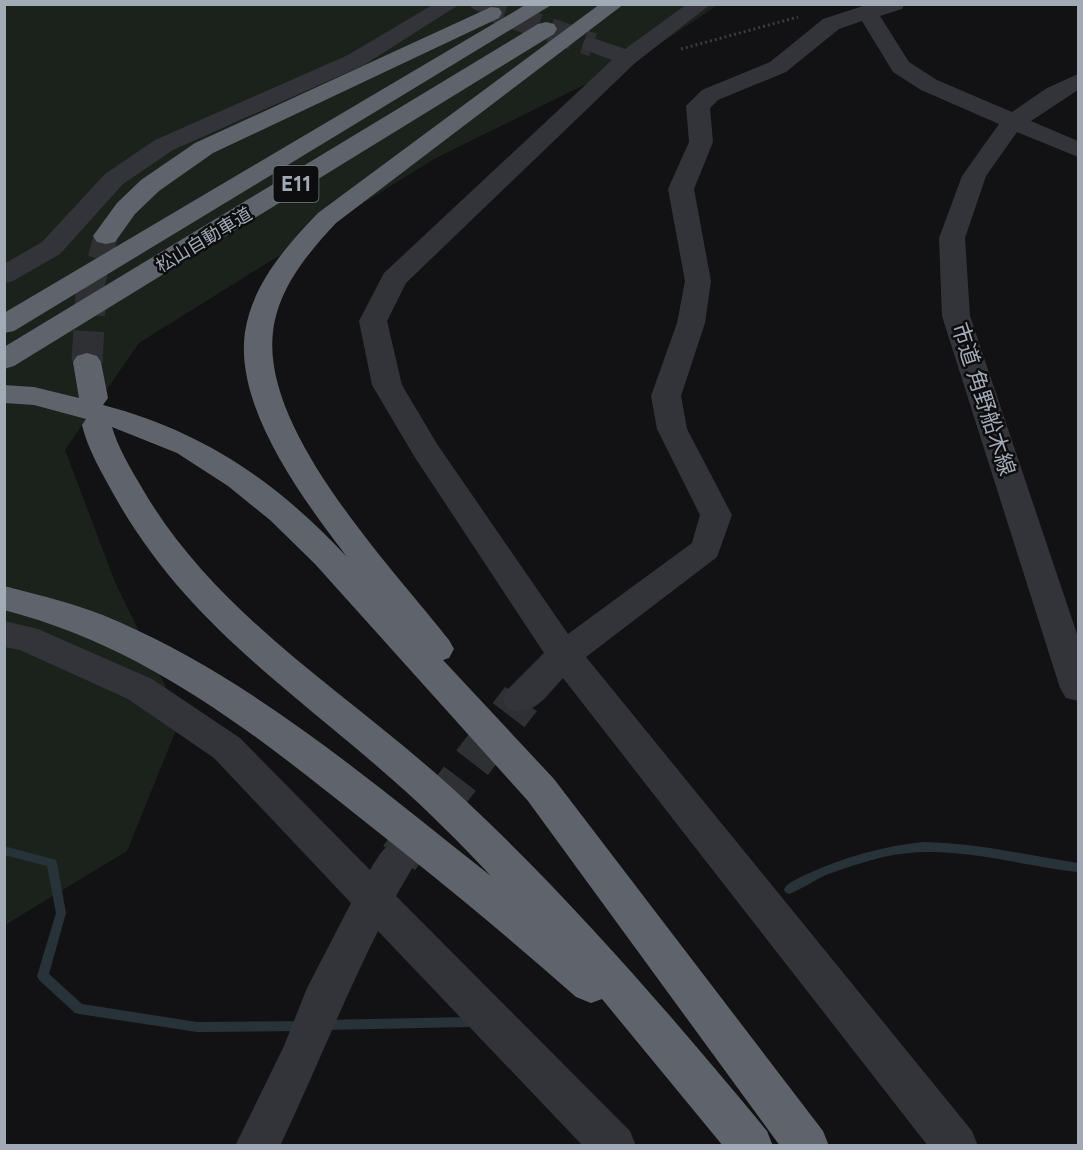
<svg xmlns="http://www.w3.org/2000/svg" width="1083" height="1150" font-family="Figtree,'Noto Sans JP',sans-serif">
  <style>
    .green { fill: #1a221b }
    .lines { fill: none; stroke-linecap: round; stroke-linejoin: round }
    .stream { fill: #283339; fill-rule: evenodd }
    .minor-tunnel-far1 { stroke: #2f3034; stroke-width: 24; stroke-dasharray: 24 12; stroke-linecap: butt }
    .minor-tunnel { stroke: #2f3034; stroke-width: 40; stroke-dasharray: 40 20; stroke-linecap: butt }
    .highway-tunnel-far1 { stroke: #2f3034; stroke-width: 24; stroke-dasharray: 24 12; stroke-linecap: butt }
    .highway-tunnel { stroke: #2f3034; stroke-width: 31; stroke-dasharray: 31 16; stroke-linecap: butt }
    .path { stroke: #393c40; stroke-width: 3; stroke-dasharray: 2 3; stroke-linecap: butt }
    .minor { fill: #333439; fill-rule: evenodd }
    .highway { fill: #5f636b; fill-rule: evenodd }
    .labels { text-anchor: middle; stroke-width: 5; stroke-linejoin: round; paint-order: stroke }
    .far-street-label { font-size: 18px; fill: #a2aab6; stroke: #0d0d0f }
    .shield { fill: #0d0d0f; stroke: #757b84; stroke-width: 1.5 }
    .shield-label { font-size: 21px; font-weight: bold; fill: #a2aab6 }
    .street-label { font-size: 22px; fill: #a2aab6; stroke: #0d0d0f }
  </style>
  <rect width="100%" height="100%" fill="#121214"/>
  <path class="green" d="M5,5H718L637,59L434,159L139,343L65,450L115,582L181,718L127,851L5,925Z"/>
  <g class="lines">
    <g class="stream">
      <path d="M924,842C976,843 1027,855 1078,863V872C1013,865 949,842 883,857C864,862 844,868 826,875C813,881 802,889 789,894L785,892L784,889C788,882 799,878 807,874C844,857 883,846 924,842Z"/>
      <path d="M4,846L52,859L56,860L57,863L66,913L49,974L82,1004L197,1022L304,1021L308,1022L310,1026L308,1030L304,1031L197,1032L79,1014L75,1013L39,980L37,976L56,913L47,866L4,855Z"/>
      <path d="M470,1017L474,1018L476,1022L474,1026L470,1027L324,1030L320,1029L318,1025L320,1021L324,1020Z"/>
    </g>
    <path class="minor-tunnel-far1" d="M482,6L593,45"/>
    <path class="minor-tunnel" d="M399,858L521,699"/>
    <path class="highway-tunnel-far1" d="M90,294L106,236"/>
    <path class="highway-tunnel" d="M87,362L91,292"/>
    <path class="path" d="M681,49L798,17"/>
    <g class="minor">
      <path d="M434,4H460L364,65L173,150L123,184L60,254L13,281L4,283V264L42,242L105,174L155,140L348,55Z"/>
      <path d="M469,4H492L493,6L490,11C481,13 474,12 469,4Z"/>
      <path d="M687,4H711L635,63L406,283L387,321L402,385L437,444L568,634L692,543L700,515L657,429L651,396L677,323L685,281L668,189L689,142L686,106L702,90L770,62L823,19L866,5L904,4L902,9L880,16L909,62L937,80L1012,112L1047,88L1078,74V90L1031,121L1078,141V157L1017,132L986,176L965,238L970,316L1078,637V701L1066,698L1060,688L942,316L939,238L962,176L999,124L921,90L893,72L862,21L839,29L786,72L718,100L710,108L713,142L694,189L711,281L705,323L681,396L687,429L732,515L717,557L586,657L972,1131L978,1146H928L563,678C546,696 535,717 508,709L503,699L508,689L544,653L414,456L372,385L359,321L384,273L612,60L585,50L582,45L585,40L593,38L625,49Z"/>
      <path d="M4,621L38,629L152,679L240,738L370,870C383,850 387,837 413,846L418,858L396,896L630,1131L636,1146H583L378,931C343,1001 314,1074 280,1146H235L284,1046L307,988L351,903L214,758L128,699L20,650L4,647Z"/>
    </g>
    <g class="highway">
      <path d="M527,4H553L14,331L4,333V313Z"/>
      <path d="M600,4H624L336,223C307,254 278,289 273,332C261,431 391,566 449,640L454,649L449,658L443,660L554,779L823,1131L829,1146H780L528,801L315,564L270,520L228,486L177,453L112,427C118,448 131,469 142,488C219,621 356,697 465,800C574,902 672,1016 767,1131L773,1146H723L602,999L591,1003L576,997C506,935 433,875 359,817C249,729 143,646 4,610V586C43,596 81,605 117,621C255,681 374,784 491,876C460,843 428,811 394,781C289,688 185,622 114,495C102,473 88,450 82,425L86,419L34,405L4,403V385L34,387L79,398L73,362L77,356L87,353L97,356L101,362L108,398L103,405C203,431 277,482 347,557C304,500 234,408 245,332C252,285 286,246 318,213Z"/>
      <path d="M491,7L499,8L502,13L499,18L213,153L159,191L135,214L115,242L106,244L97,242L93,236L117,203L141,180L195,143Z"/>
      <path d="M546,22L554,24L557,29L554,34L14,366L4,369V347L538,24Z"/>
    </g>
  </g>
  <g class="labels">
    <g class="far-street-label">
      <text transform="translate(204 240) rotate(-31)" y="6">松山自動車道</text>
    </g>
    <rect class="shield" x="273.5" y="166" width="45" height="36" rx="4.5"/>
    <g class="shield-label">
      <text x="296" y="191">E11</text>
    </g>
    <g class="street-label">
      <text transform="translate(984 399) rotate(72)" y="8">市道 角野船木線</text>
    </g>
  </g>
  <rect width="1083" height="1150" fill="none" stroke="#a2aab6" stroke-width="12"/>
</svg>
